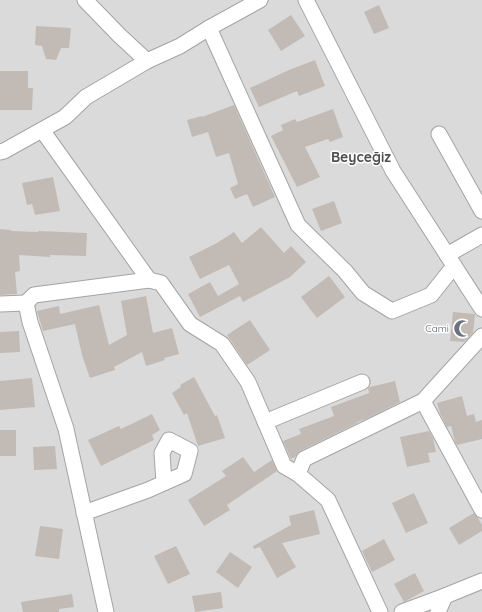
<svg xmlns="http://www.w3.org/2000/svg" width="482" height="612" font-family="Quicksand,sans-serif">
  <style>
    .residential { fill: #dbdada }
    .building { fill: #c2bab4 }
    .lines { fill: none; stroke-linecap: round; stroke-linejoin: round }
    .minor-casing { stroke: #a4a4a4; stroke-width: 17 }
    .minor { stroke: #fff; stroke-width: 15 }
    .labels { text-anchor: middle; stroke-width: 3; stroke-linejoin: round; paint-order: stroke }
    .worship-label { font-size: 10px; fill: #5b616d; stroke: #fff; text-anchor: end }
    .district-label { font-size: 14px; font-weight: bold; fill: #505050; stroke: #fff }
  </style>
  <rect width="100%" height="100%" fill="#eeebe4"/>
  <rect class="residential" x="0" y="0" width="482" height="612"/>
  <g class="building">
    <path d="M379,5L389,28L374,34L364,12Z"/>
    <path d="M291,15L305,36L281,51L268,30Z"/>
    <path d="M36,26L71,28L69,48H61L56,60L46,59L42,46L35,45Z"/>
    <path d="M315,60L325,86L299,96L297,91L259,107L250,88L289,70Z"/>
    <path d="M0,71H28V88H33L32,110H0Z"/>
    <path d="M234,105L275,197L253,207L247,194L235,199L230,188L238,184L229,153L216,157L208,132L192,137L187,120L202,116V117Z"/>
    <path d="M333,109L343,137L330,142L328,139L305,147L320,177L297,187L271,136L283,130L281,125L295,119L297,122Z"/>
    <path d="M53,177L60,211L35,215L32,204L27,205L22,183Z"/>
    <path d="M334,201L342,223L321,231L312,209Z"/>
    <path d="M261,227L284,253L291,246L306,262L290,277L243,302L240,296L200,317L188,294L210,282L218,296L239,284L229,265L200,279L189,257L217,243L234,232L242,243Z"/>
    <path d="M0,229L11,230V231L38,232V231L87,233L86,256L50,255V257L19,255L20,271L15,272L17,294L0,295Z"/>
    <path d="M329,276L345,297L317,318L301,297Z"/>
    <path d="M146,296L153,333L172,328L179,354L164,358L165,360L146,366L142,352L114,367L115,370L90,378L82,355L75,324L43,331L37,311L59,306L60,314L99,305L109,345L127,335L121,301Z"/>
    <path d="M453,312L475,314L473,333L464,342L450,341Z"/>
    <path d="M250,320L270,350L247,365L227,335Z"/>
    <path d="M19,331L20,352L0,353V332Z"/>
    <path d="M194,377L215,416L217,415L225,438L198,446L187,413L184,415L172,393L181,387L180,385Z"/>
    <path d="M32,378L35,407L0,410V381Z"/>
    <path d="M395,381L400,402L366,419L357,422V423L300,451L295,457L291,459L283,441L301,434L299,429L334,416L331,407L369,393L368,388L370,387Z"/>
    <path d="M462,396L467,416L474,414L476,422L482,420V439L457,445L455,442L451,426L447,427L440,413L437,403Z"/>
    <path d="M152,414L160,430L152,435L154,440L101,466L88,440L119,426L121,429Z"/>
    <rect x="0" y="430" width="16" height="26"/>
    <path d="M429,431L433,438L436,452L428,453L430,462L407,467L400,437Z"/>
    <path d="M55,446L57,469L34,470L33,447Z"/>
    <path d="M243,457L254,472L272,460L277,471L227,505L230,510L204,526L188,500L226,476L222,471Z"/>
    <path d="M414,493L428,523L406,533L392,503Z"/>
    <path d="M314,510L320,534L282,543L296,567L277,578L260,547L254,549L253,546L291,525L289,516Z"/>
    <path d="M474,513L478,518L482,525V531L459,545L449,528Z"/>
    <path d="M40,526L63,529L59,559L35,556Z"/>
    <path d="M384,539L395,560L372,572L362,551Z"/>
    <path d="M176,546L190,574L168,584L154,556Z"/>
    <path d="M230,552L252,567L238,588L216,572Z"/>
    <path d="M415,573L424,591L404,602L394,584Z"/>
    <path d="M221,592L223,608L195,612L192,596Z"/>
    <path d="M72,594L74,607L59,609V612H23L21,602Z"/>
  </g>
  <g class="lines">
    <defs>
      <g id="minor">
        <path d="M85,0L120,36L147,61"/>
        <path d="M306,0L393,171L482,309"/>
        <path d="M209,28L298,225L345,271L363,293L392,311L431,295L454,266"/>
        <path d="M42,130L149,280"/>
        <path d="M439,134L482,211"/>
        <path d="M0,152L4,151L65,117L86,97L147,61L180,46L209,28L260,0"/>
        <path d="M447,255L482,235"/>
        <path d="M0,304L26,303"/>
        <path d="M423,401L482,510"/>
        <path d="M265,422L362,382"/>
        <path d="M298,474L304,459L423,401L482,336"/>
        <path d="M84,513L148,490L184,474L190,451L169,440L162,453L164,483"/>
        <path d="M106,612L66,429L30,322L26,303L34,295L149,280L161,283L190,324L222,344L248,382L284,466L298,474L328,500L380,612"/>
        <path d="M402,612L445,596"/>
        <path d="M438,612L445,596L482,581"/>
      </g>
    </defs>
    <use href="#minor" class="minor-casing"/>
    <use href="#minor" class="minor"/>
  </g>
  <defs>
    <symbol id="mosque-bare" viewBox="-9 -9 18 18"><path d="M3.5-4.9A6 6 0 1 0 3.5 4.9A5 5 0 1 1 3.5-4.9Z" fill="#6b7280" stroke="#fff" stroke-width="2.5" paint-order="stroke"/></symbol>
  </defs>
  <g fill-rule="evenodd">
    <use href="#mosque-bare" x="450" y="316" width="25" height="25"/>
  </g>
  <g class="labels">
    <g class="worship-label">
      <text x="449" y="332">Cami</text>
    </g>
    <g class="district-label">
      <text x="361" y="162">Beyceğiz</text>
    </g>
  </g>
</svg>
